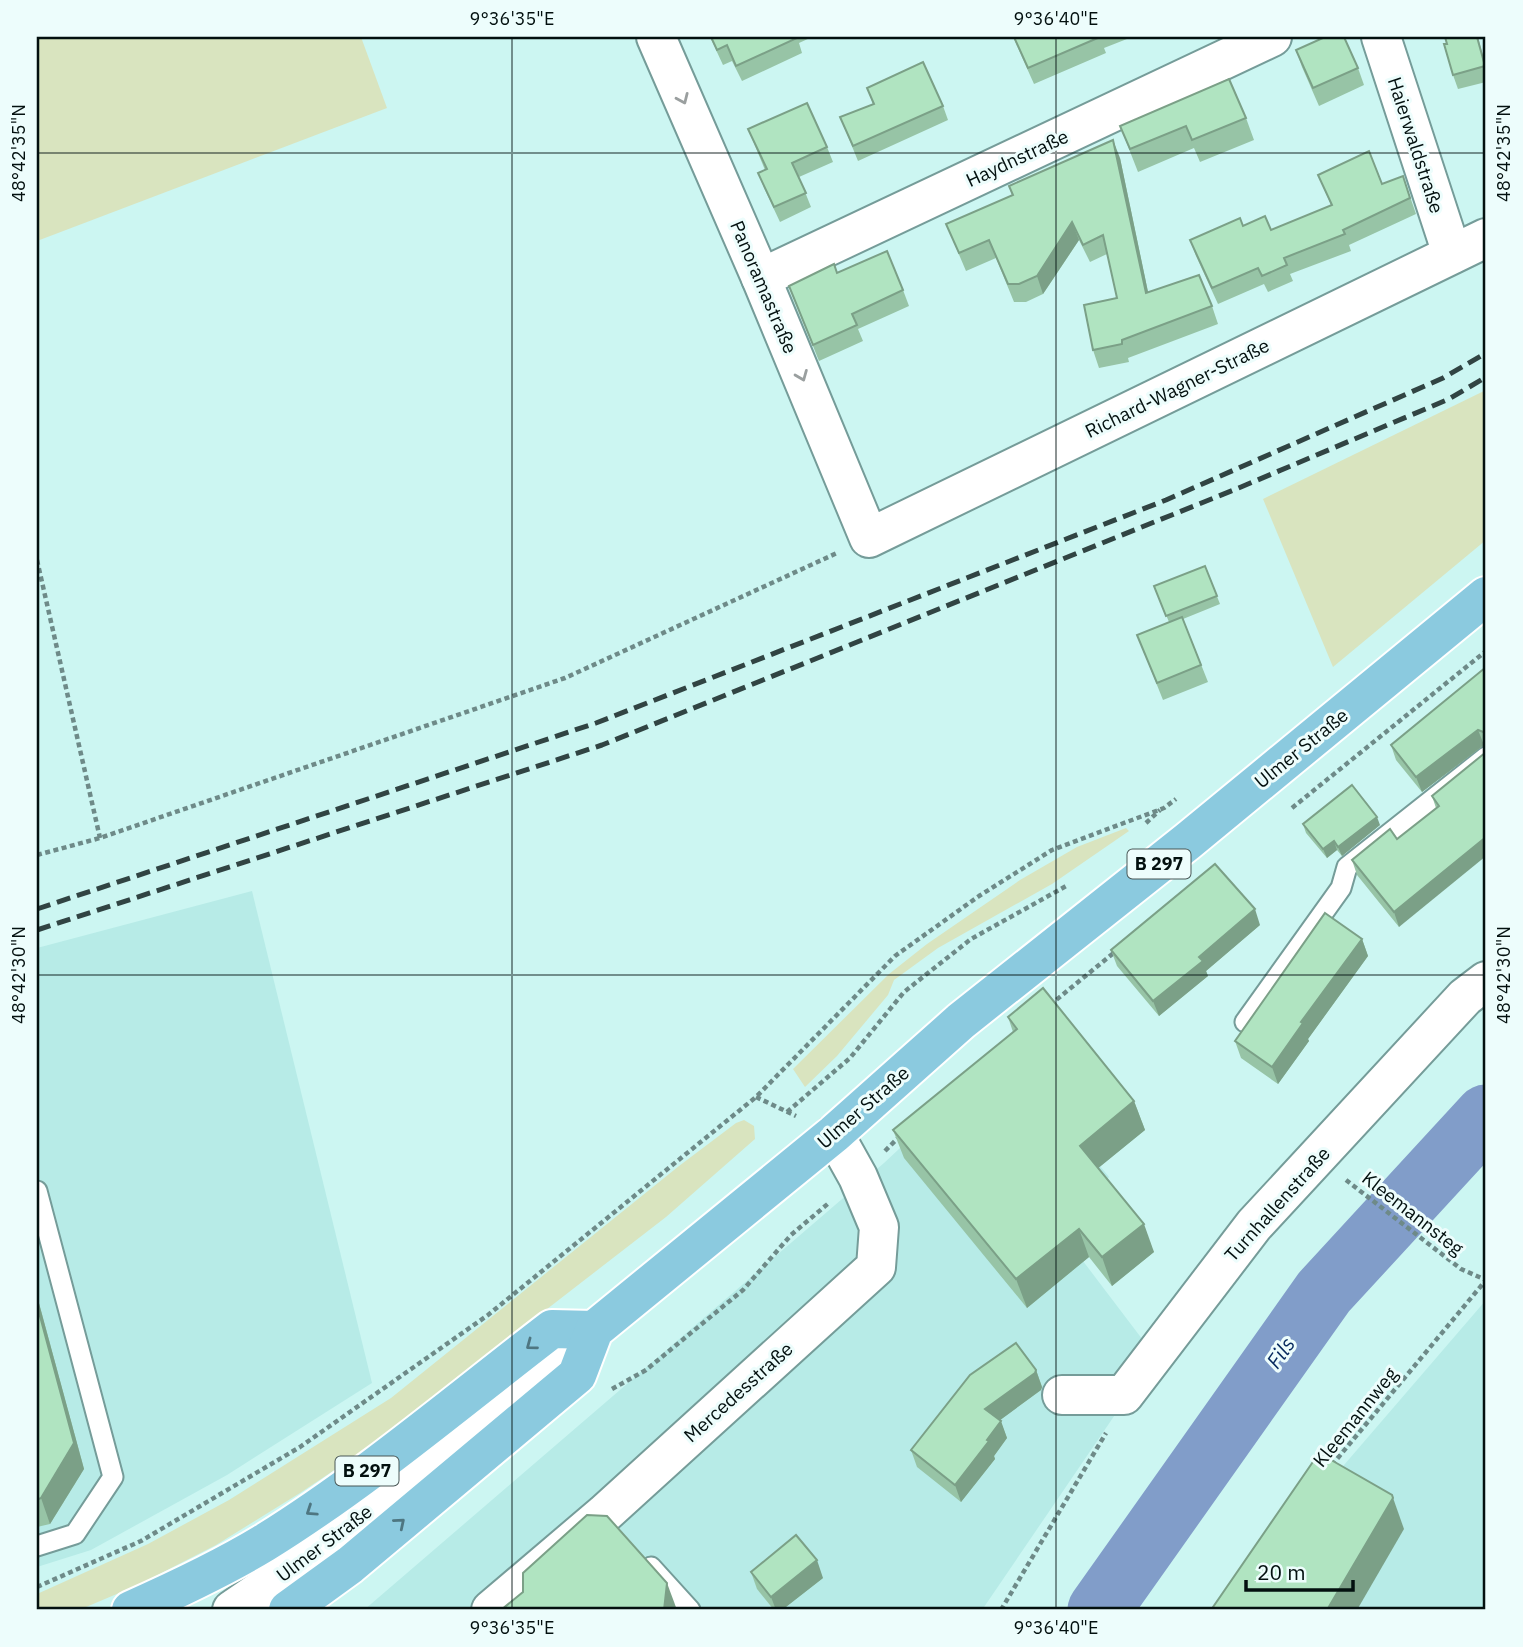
<svg xmlns="http://www.w3.org/2000/svg" width="1523" height="1647" font-family="'IBM Plex Sans',sans-serif">
  <style>
    .built { fill: #b7ebe7 }
    .green { fill: #d9e4bf }
    .lines { fill: none; stroke-linecap: round; stroke-linejoin: round }
    .river { stroke: #819dc9; stroke-width: 63 }
    .service-casing { stroke: #759c99; stroke-width: 23 }
    .minor-casing { stroke: #759c99; stroke-width: 42 }
    .secondary-casing { stroke: #759c99; stroke-width: 42 }
    .primary-casing { stroke: #fff; stroke-width: 42 }
    .path { stroke: #6e8a88; stroke-width: 4.5; stroke-dasharray: 5 3.5; stroke-linecap: butt }
    .service { stroke: #fff; stroke-width: 19 }
    .minor { stroke: #fff; stroke-width: 38 }
    .secondary { stroke: #fff; stroke-width: 38 }
    .primary { stroke: #8bcadf; stroke-width: 38 }
    .rail { stroke: #314443; stroke-width: 5; stroke-dasharray: 14 7; stroke-linecap: butt }
    .wall { fill: #97c4a6 }
    .shaded-wall { fill: #7ba087 }
    .building { fill: #b0e4c1; stroke: #7ba087; stroke-width: 2 }
    .oneway { stroke: #9a9f9f }
    .oneway2 { stroke: #4e7681 }
    .ticks { fill: none; stroke: #03100f; stroke-width: 2; stroke-opacity: 0.45 }
    .labels { text-anchor: middle; stroke-width: 6; stroke-linejoin: round; paint-order: stroke }
    .shield { fill: #edfdfc; stroke: #495756; stroke-width: 2 }
    .shield-label { font-size: 18px; font-weight: bold; fill: #03100f }
    .street-label { font-size: 19px; fill: #03100f; stroke: #edfdfc }
    .water-label { font-size: 21px; font-style: italic; fill: #06295e; stroke: #edfdfc }
    .neatline { fill: none; stroke: #03100f; stroke-width: 2.5 }
    .ticks-label { font-size: 18px; text-anchor: middle; fill: #03100f }
  </style>
  <rect width="100%" height="100%" fill="#ccf6f2"/>
  <g class="built">
    <path d="M252,891L372,1383L227,1475L91,1550L37,1567V948Z"/>
    <path d="M1005,1050L1109,1177L1064,1236L1155,1356L982,1610H364L884,1163Z"/>
    <path d="M1486,1300V1610H1244L1344,1465Z"/>
  </g>
  <g class="green">
    <path d="M37,37H361L387,108L37,241Z"/>
    <path d="M1486,390V540L1333,667L1263,499Z"/>
    <path d="M1126,828L1129,831L1052,884L938,948L894,980L888,995L837,1056L805,1087L793,1069L889,974L927,944L1020,880L1077,847Z"/>
    <path d="M744,1120L754,1126L755,1139L666,1217L366,1449L300,1493L216,1545L138,1585L79,1610H37V1594L148,1544L229,1500L391,1398L679,1166L736,1123Z"/>
  </g>
  <g class="lines">
    <path class="river" d="M1099,1610L1324,1292L1486,1116"/>
    <defs>
      <g id="service">
        <path d="M1245,1022L1341,888L1347,867L1486,757"/>
        <path d="M37,1191L113,1477L75,1534L37,1546"/>
        <path d="M651,1567L690,1610"/>
      </g>
      <g id="minor">
        <path d="M656,37L761,278L869,538L1486,238"/>
        <path d="M1381,37L1452,254"/>
        <path d="M761,278L1272,37"/>
        <path d="M1062,1395H1124L1254,1225L1465,997L1486,981"/>
        <path d="M491,1610L604,1514L876,1267L879,1227L858,1177L834,1134"/>
      </g>
      <path id="secondary" d="M232,1610L296,1566L594,1330"/>
      <g id="primary">
        <path d="M131,1610C176,1590 221,1569 264,1543C364,1481 458,1401 552,1329L594,1330"/>
        <path d="M288,1610L350,1565L577,1375L594,1330L834,1134L961,1021L1188,841L1486,596"/>
      </g>
    </defs>
    <use href="#service" class="service-casing"/>
    <use href="#minor" class="minor-casing"/>
    <use href="#secondary" class="secondary-casing"/>
    <use href="#primary" class="primary-casing"/>
    <g class="path">
      <path d="M37,560L100,838"/>
      <path d="M1292,808L1486,651"/>
      <path d="M1146,823L1160,810"/>
      <path d="M37,855L100,838L565,678L837,553"/>
      <path d="M1050,1005L1116,951"/>
      <path d="M756,1097L796,1116"/>
      <path d="M787,1112L850,1058L904,992L971,939L1068,885"/>
      <path d="M885,1151L901,1135"/>
      <path d="M1346,1180L1461,1269L1486,1280"/>
      <path d="M612,1389L646,1370L743,1290L791,1235L830,1202"/>
      <path d="M1332,1465L1486,1280"/>
      <path d="M37,1587L141,1541L300,1447L488,1315L756,1097L895,956L979,896L1052,850L1164,808L1176,799"/>
      <path d="M1001,1610L1106,1433"/>
    </g>
    <use href="#service" class="service"/>
    <use href="#minor" class="minor"/>
    <use href="#secondary" class="secondary"/>
    <use href="#primary" class="primary"/>
    <g class="rail">
      <path d="M37,909L596,723L1166,500L1443,378L1486,353"/>
      <path d="M37,930L602,745L1241,487L1449,399L1486,377"/>
    </g>
  </g>
  <g class="wall">
    <path d="M710,37H812L799,43L802,53L742,81L732,61L723,65Z"/>
    <path d="M1013,37H1132L1104,48L1106,53L1034,84Z"/>
    <path d="M1445,37H1478L1486,67V82L1458,89L1453,75Z"/>
    <path d="M1296,50L1358,68L1364,85L1319,106L1302,67Z"/>
    <path d="M867,88L943,106L948,120L858,161L840,117L873,104Z"/>
    <path d="M1246,118L1254,140L1200,162L1194,148L1138,172L1120,126Z"/>
    <path d="M748,129L827,147L833,162L799,177L811,207L780,222L764,188L758,173L765,170Z"/>
    <path d="M1120,158L1148,292L1212,306L1218,324L1128,358L1129,362L1099,368L1093,350L1117,298L1107,254L1090,262L1079,240L1043,294L1026,302H1014L996,258L966,271L946,224L1012,195L1009,186Z"/>
    <path d="M1318,175L1382,184L1403,176L1416,214L1349,245L1351,251L1290,274L1293,281L1268,292L1264,284L1218,304L1196,256L1190,240L1243,226L1271,230L1331,205Z"/>
    <path d="M837,273L903,290L909,306L858,329L863,341L819,361L789,286Z"/>
    <path d="M1205,566L1220,604L1183,619L1208,682L1163,700L1137,635L1169,622L1154,586Z"/>
    <path d="M1486,667V746L1484,745L1422,792L1396,760L1391,745Z"/>
    <path d="M1486,752L1399,927L1357,875L1352,860L1397,839L1436,808L1432,796Z"/>
    <path d="M1303,824L1380,825L1342,856L1337,850L1327,858L1306,833Z"/>
    <path d="M1260,925L1206,971L1208,976L1159,1016L1117,966L1111,950Z"/>
    <path d="M1362,939L1368,956L1308,1039L1309,1041L1278,1084L1241,1058L1235,1041Z"/>
    <path d="M1008,1017L1134,1101L1145,1130L1098,1168L1154,1252L1112,1286L1089,1257L1027,1308L904,1158L893,1130L1013,1032Z"/>
    <path d="M37,1296L84,1469L50,1524L37,1527Z"/>
    <path d="M1036,1370L1042,1387L1041,1390L1000,1420L1007,1438L994,1456L995,1459L961,1502L917,1467L911,1450Z"/>
    <path d="M751,1572L823,1578L782,1610H774L757,1589Z"/>
  </g>
  <g class="shaded-wall">
    <path d="M1113,140L1120,158L1152,311L1146,293Z"/>
    <path d="M1072,222L1079,240L1043,294L1037,276Z"/>
    <path d="M1478,730L1484,745L1422,792L1416,777Z"/>
    <path d="M1377,817L1380,825L1342,856L1338,847Z"/>
    <path d="M1486,837V856L1399,927L1394,912Z"/>
    <path d="M1334,841L1337,850L1327,858L1323,849Z"/>
    <path d="M1255,909L1260,925L1206,971L1208,976L1159,1016L1153,1001L1199,957Z"/>
    <path d="M1362,939L1368,956L1308,1039L1309,1041L1278,1084L1272,1067L1301,1022Z"/>
    <path d="M1134,1101L1145,1130L1091,1174L1080,1146Z"/>
    <path d="M1144,1224L1154,1252L1112,1286L1102,1257Z"/>
    <path d="M1079,1229L1089,1257L1027,1308L1016,1279Z"/>
    <path d="M37,1296L84,1469L50,1524L41,1498Z"/>
    <path d="M1036,1370L1042,1387L1041,1390L992,1426L985,1409Z"/>
    <path d="M1001,1421L1007,1438L994,1456L995,1459L961,1502L955,1485Z"/>
    <path d="M1392,1495L1404,1529L1357,1610H1327Z"/>
    <path d="M817,1560L823,1578L782,1610H776L771,1597Z"/>
    <path d="M667,1583L677,1610H664Z"/>
  </g>
  <g class="building">
    <path d="M711,37H796L797,38L736,66L727,45L717,50Z"/>
    <path d="M1014,37H1100L1028,68Z"/>
    <path d="M1325,37H1344L1358,68L1313,88L1296,50Z"/>
    <path d="M1445,37H1477L1485,66L1453,75L1444,44H1447Z"/>
    <path d="M923,62L943,106L853,146L840,117L874,104L867,88Z"/>
    <path d="M1229,79L1246,118L1192,140L1186,126L1130,149L1120,126Z"/>
    <path d="M807,103L827,147L792,163L806,193L774,207L758,173L767,169L748,129Z"/>
    <path d="M1113,140L1146,293L1199,275L1212,306L1122,340V344L1093,350L1084,305L1117,298L1103,235L1083,245L1072,222L1037,276L1019,284H1008L989,240L959,253L946,224L1013,195L1009,186Z"/>
    <path d="M1369,151L1382,184L1403,176L1410,198L1343,230L1345,234L1284,258L1287,265L1262,276L1258,268L1212,288L1190,240L1240,218L1243,226L1265,216L1271,230L1332,205L1318,175Z"/>
    <path d="M887,251L903,290L852,314L857,325L813,345L789,286L834,264L837,273Z"/>
    <path d="M1205,566L1217,596L1166,616L1154,586Z"/>
    <path d="M1182,617L1201,665L1157,683L1137,635Z"/>
    <path d="M1486,667V733L1478,730L1416,777L1391,745Z"/>
    <path d="M1486,752V837L1394,912L1352,860L1390,829L1397,839L1439,806L1432,796Z"/>
    <path d="M1352,785L1377,817L1338,847L1334,841L1323,849L1303,824Z"/>
    <path d="M1215,864L1255,909L1199,957L1203,961L1153,1001L1111,950Z"/>
    <path d="M1325,913L1362,939L1301,1022L1303,1023L1272,1067L1235,1041Z"/>
    <path d="M1043,988L1134,1101L1080,1146L1144,1224L1102,1257L1079,1229L1016,1279L893,1130L1017,1029L1008,1017Z"/>
    <path d="M37,1305L74,1443L41,1498L37,1500Z"/>
    <path d="M1016,1343L1036,1370L1035,1373L985,1409L1001,1421L987,1440L989,1441L955,1485L911,1450L970,1375Z"/>
    <path d="M1319,1453L1392,1495L1393,1498L1327,1610H1211Z"/>
    <path d="M587,1515L607,1516L667,1583L664,1610H501L523,1592V1573Z"/>
    <path d="M796,1535L817,1560L771,1597L751,1572Z"/>
  </g>
  <defs><path id="oneway-chevron" d="M-2-3.5L2.5 0L-2 3.5" fill="none" stroke-width="1.6" stroke-linecap="round" stroke-linejoin="round" transform="scale(1.75)"/></defs>
  <g class="oneway">
    <use href="#oneway-chevron" transform="translate(683 99) rotate(66)"/>
    <use href="#oneway-chevron" transform="translate(802 376) rotate(68)"/>
  </g>
  <g class="oneway2">
    <use href="#oneway-chevron" transform="translate(531 1345) rotate(143)"/>
    <use href="#oneway-chevron" transform="translate(311 1511) rotate(146)"/>
    <use href="#oneway-chevron" transform="translate(400 1523) rotate(-40)"/>
  </g>
  <path class="ticks" d="M512,37V1610M1056,37V1610M37,153H1486M37,975H1486"/>
  <g class="labels">
    <g class="shield">
      <rect x="1127.5" y="849.5" width="63" height="29" rx="5"/>
      <rect x="335.5" y="1456.5" width="63" height="29" rx="5"/>
    </g>
    <g class="shield-label">
      <text x="1159" y="870">B 297</text>
      <text x="367" y="1477">B 297</text>
    </g>
    <g class="street-label">
      <text transform="translate(1416 145) rotate(72)" y="7">Haierwaldstraße</text>
      <text transform="translate(1017 158) rotate(-25)" y="7">Haydnstraße</text>
      <text transform="translate(764 287) rotate(67)" y="7">Panoramastraße</text>
      <text transform="translate(1177 388) rotate(-26)" y="7">Richard-Wagner-Straße</text>
      <text transform="translate(1301 748) rotate(-39)" y="7">Ulmer Straße</text>
      <text transform="translate(863 1107) rotate(-41)" y="7">Ulmer Straße</text>
      <text transform="translate(1277 1204) rotate(-48)" y="7">Turnhallenstraße</text>
      <text transform="translate(1413 1213) rotate(38)" y="7">Kleemannsteg</text>
      <text transform="translate(738 1392) rotate(-42)" y="7">Mercedesstraße</text>
      <text transform="translate(1355 1417) rotate(-51)" y="7">Kleemannweg</text>
      <text transform="translate(324 1543) rotate(-37)" y="7">Ulmer Straße</text>
    </g>
    <g class="water-label">
      <text transform="translate(1281 1353) rotate(-55)" y="7">Fils</text>
    </g>
  </g>
  <rect width="1523" height="1647" fill="none" stroke="#edfdfc" stroke-width="77"/>
  <path d="M1246 1580v10h107v-10" fill="none" stroke="#03100f" stroke-width="3.5"/>
  <text x="1257" y="1580" font-size="21" fill="#03100f" stroke="#edfdfc" stroke-width="5" paint-order="stroke">20 m</text>
  <rect x="38" y="38" width="1446" height="1570" class="neatline"/>
  <g class="ticks-label">
    <text x="512" y="25">9°36'35"E</text>
    <text x="1056" y="25">9°36'40"E</text>
    <text transform="translate(19 153) rotate(-90)" y="6">48°42'35"N</text>
    <text transform="translate(1504 153) rotate(-90)" y="6">48°42'35"N</text>
    <text transform="translate(19 975) rotate(-90)" y="6">48°42'30"N</text>
    <text transform="translate(1504 975) rotate(-90)" y="6">48°42'30"N</text>
    <text x="512" y="1634">9°36'35"E</text>
    <text x="1056" y="1634">9°36'40"E</text>
  </g>
</svg>
